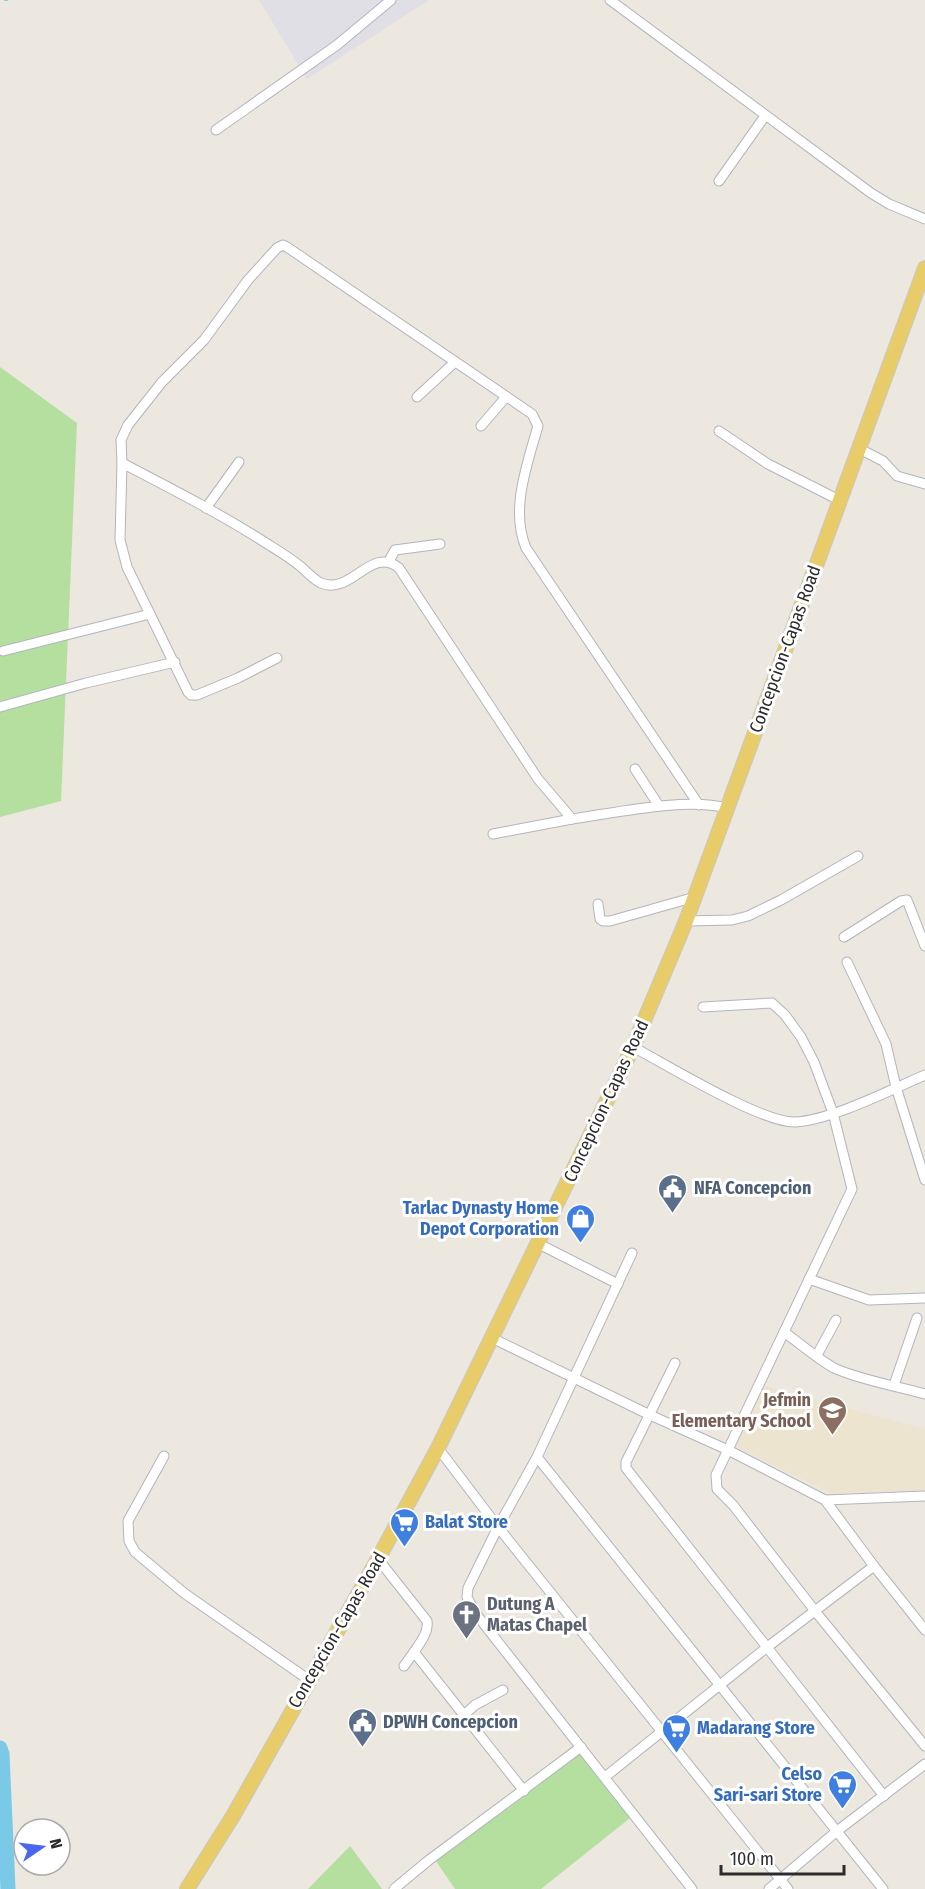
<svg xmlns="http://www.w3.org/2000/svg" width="925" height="1889" font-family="'Fira Sans Condensed',sans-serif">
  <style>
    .industrial { fill: #e1dfe6 }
    .education { fill: #ede4d0 }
    .green { fill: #b4df9f }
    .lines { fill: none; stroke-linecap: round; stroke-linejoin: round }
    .stream { stroke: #7ac9e7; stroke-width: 2 }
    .river { stroke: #7ac9e7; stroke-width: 15 }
    .minor-casing { stroke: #b2b5be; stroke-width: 11 }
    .primary-casing { stroke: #c8c8c8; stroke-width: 16 }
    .minor { stroke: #fff; stroke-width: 9 }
    .primary { stroke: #e8cc69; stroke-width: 14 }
    .labels { text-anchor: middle; stroke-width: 6; stroke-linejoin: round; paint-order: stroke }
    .street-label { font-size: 18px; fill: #2c2c2c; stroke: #fff }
    .service-label { font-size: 18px; font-weight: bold; fill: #4e5e75; stroke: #fff; text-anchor: start }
    .shop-label { font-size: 18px; font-weight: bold; fill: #366cbe; stroke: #fff; text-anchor: end }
    .education-label { font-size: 18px; font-weight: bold; fill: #785e54; stroke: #fff; text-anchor: end }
    .worship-label { font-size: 18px; font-weight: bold; fill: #5b616d; stroke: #fff; text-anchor: start }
  </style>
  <rect width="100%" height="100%" fill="#ece7df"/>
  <path class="industrial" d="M259,0H429L307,79Z"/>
  <path class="education" d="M765,1386L925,1429V1490L832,1494L739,1448L736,1443Z"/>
  <g class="green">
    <path d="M0,367L77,423L61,801L0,817Z"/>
    <path d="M580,1752L630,1818L541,1889H455L436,1861Z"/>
    <path d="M350,1846L382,1889H308Z"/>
  </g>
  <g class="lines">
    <path class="stream" d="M5,0H7"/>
    <path class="river" d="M0,1748L2,1754L8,1889"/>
    <defs>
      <g id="minor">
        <path d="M610,0L871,193L889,204L925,219"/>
        <path d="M216,130L337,45L391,0"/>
        <path d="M719,181L765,116"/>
        <path d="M417,397L455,362"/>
        <path d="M481,426L506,397"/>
        <path d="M719,431L768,464L839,500"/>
        <path d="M858,448L883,461L897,476L925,484"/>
        <path d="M122,463L121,440L128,425L162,382L204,340L248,280L277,248L283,245L287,247L532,414L538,426C527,465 510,510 526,548L699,805"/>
        <path d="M206,508L239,462"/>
        <path d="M389,561L395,550L440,544"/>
        <path d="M3,651L150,614"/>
        <path d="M277,658L238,678L197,695H191L188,692L127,567L120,540L122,463C170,488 219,513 266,543C277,550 289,557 300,566C306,571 314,580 321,583C351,596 371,545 399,568L538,779L572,819C615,813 685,797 727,808"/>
        <path d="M0,707L86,683L175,662"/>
        <path d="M635,769L659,806"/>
        <path d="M493,834L572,819"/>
        <path d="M598,904L600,919L603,921H610L695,897"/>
        <path d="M686,921L732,920L748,916L781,900L858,856"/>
        <path d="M844,937L901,901L907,900L925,946"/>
        <path d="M847,962L886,1044L896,1087L925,1180"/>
        <path d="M703,1007L772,1003L785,1015L801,1037L814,1062L833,1113L852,1189L716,1475L717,1489L733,1505L815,1611L925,1746"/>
        <path d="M633,1047C667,1065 762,1123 795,1122C832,1120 890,1090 925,1075"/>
        <path d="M539,1244L618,1284"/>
        <path d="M632,1253L537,1457L498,1527L468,1588L467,1597L476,1614L692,1889"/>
        <path d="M809,1279L869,1300L925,1298"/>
        <path d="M784,1332C798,1342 819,1360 834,1368C860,1380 897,1386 925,1394"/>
        <path d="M492,1338L650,1415L728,1450L825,1500L874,1566L925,1630"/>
        <path d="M817,1355L836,1320"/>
        <path d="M675,1363L626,1462V1468L884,1796"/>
        <path d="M894,1385L917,1318"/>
        <path d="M438,1448L498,1527L788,1889"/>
        <path d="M164,1456L128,1521L129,1541L135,1552L184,1593L309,1680"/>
        <path d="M537,1457L883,1889"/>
        <path d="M825,1500L925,1496"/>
        <path d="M378,1559L427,1621C429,1632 420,1643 414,1652L524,1791"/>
        <path d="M404,1666L414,1652"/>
        <path d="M464,1715L475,1705L503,1690"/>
        <path d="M605,1777L766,1648L874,1566"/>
        <path d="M394,1889L429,1860L581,1747"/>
        <path d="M769,1889L837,1831L925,1764"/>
      </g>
      <path id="primary" d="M187,1889L233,1816L378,1559L438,1448L633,1047L686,921L925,268"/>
    </defs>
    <use href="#minor" class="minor-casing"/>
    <use href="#primary" class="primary-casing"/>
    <use href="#minor" class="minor"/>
    <use href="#primary" class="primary"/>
  </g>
  <defs>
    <symbol id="civic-pin" viewBox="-11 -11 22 30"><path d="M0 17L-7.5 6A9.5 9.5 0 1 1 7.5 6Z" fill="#5c6f8a" stroke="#fff"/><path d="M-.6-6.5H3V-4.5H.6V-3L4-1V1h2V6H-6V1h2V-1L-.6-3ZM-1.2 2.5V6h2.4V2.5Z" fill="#fff"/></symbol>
    <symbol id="shop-pin" viewBox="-11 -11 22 30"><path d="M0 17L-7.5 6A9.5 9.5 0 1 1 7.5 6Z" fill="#3f7fe0" stroke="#fff"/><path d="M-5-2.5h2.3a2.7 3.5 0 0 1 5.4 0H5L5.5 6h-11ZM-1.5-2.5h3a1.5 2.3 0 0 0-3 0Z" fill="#fff"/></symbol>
    <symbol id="school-pin" viewBox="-11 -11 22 30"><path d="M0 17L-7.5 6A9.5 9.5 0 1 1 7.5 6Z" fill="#8d6e63" stroke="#fff"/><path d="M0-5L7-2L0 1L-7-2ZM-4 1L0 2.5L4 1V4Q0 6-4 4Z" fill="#fff"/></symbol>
    <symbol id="supermarket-pin" viewBox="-11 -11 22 30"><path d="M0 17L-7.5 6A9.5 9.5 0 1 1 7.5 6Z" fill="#3f7fe0" stroke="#fff"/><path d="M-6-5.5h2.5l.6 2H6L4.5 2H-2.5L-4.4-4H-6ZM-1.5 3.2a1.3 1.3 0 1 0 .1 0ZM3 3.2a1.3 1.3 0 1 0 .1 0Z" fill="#fff"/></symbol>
    <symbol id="church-pin" viewBox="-11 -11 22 30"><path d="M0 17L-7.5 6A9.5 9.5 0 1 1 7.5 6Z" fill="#6b7280" stroke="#fff"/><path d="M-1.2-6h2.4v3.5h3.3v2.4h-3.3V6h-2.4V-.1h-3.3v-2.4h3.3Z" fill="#fff"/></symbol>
  </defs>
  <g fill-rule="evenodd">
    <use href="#civic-pin" x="656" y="1172" width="33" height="45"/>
    <use href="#shop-pin" x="564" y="1202" width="33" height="45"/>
    <use href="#school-pin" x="816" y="1394" width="33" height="45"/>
    <use href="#supermarket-pin" x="388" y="1506" width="33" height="45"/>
    <use href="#church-pin" x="450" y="1598" width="33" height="45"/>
    <use href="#civic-pin" x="346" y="1706" width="33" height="45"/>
    <use href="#supermarket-pin" x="660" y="1712" width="33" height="45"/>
    <use href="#supermarket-pin" x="826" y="1768" width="33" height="45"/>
  </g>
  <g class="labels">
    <g class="street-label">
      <text transform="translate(785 649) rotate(-70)" y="6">Concepcion-Capas Road</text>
      <text transform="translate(606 1101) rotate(-65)" y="6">Concepcion-Capas Road</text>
      <text transform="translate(337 1630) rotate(-60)" y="6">Concepcion-Capas Road</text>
    </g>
    <g class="service-label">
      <text x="694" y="1194">NFA Concepcion</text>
      <text x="383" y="1728">DPWH Concepcion</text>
    </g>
    <g class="shop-label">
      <text x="559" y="1214">Tarlac Dynasty Home<tspan x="559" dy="21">Depot Corporation</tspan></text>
      <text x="425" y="1528" text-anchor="start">Balat Store</text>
      <text x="697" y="1734" text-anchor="start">Madarang Store</text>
      <text x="822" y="1780">Celso<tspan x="822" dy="21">Sari-sari Store</tspan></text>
    </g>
    <g class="education-label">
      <text x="811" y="1406">Jefmin<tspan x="811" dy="21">Elementary School</tspan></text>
    </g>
    <g class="worship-label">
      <text x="487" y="1610">Dutung A<tspan x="487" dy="21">Matas Chapel</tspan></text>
    </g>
  </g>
  <g transform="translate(42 1847) rotate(76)"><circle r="28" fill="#ffffff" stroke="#ababab" stroke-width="1.5"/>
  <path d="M0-4.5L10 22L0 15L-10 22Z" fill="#4a67ee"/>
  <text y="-9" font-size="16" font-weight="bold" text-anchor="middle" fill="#2c2c2c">N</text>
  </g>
  <path d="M721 1865v9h123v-9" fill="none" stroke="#2c2c2c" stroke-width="3"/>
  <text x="730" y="1865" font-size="18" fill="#2c2c2c" stroke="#ffffff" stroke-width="4.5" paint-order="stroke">100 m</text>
</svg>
